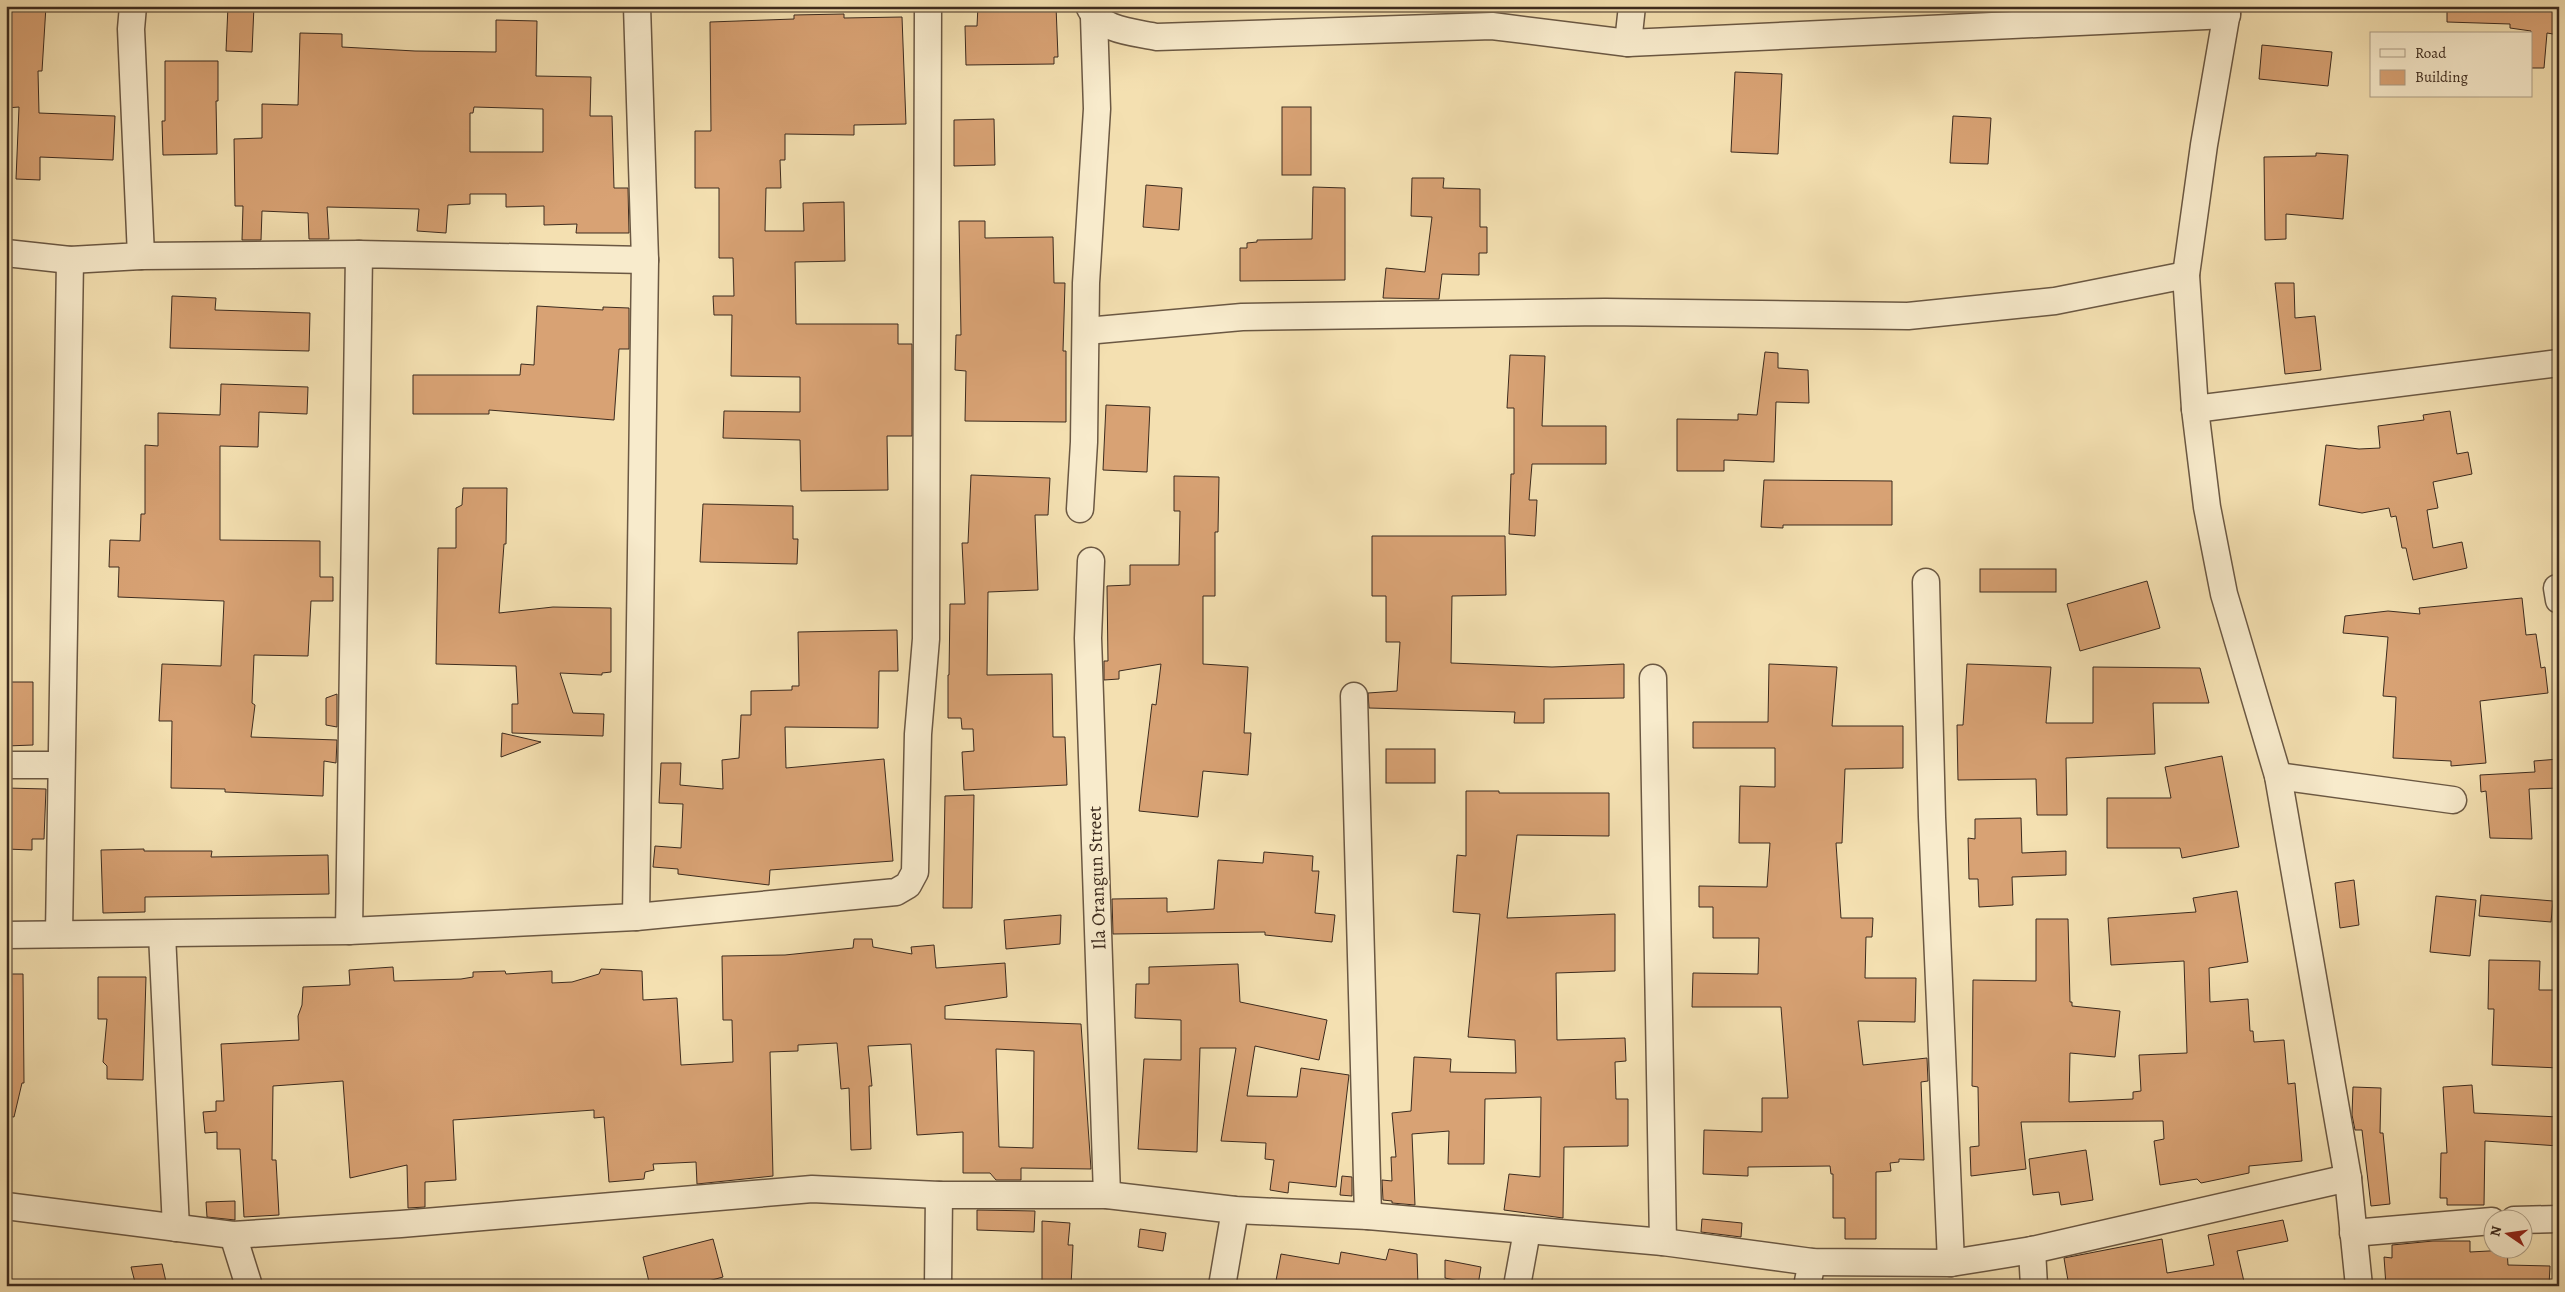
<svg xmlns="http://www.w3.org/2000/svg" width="2565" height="1292" font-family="Alegreya,serif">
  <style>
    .building { fill: #d8a274; stroke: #3d2b1e; fill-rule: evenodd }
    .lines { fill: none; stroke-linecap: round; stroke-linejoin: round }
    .street-casing { stroke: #6b5843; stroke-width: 29 }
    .street { stroke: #f8ebcc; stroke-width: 26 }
    .labels { text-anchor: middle; stroke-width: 4; stroke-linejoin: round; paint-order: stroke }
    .street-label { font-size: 19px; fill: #3d2b1e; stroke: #f8ebcc }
  </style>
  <rect width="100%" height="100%" fill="#f4e0b1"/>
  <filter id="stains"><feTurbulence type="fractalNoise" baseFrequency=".004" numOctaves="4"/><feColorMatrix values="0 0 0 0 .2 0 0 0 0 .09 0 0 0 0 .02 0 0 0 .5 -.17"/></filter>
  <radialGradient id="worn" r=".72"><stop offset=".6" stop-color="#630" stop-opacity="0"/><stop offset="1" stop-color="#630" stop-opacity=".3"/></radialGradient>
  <g class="building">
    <path d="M6,6H46L42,71H38L39,113L115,116L113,160L40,157V180L16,179L19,107L6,108Z"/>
    <path d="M228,6H254L252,52L226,51Z"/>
    <path d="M978,6H1056L1058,57H1054V64L966,65L965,26H977Z"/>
    <path d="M2447,6H2559V35L2547,33L2544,68H2531V31L2510,28V24L2447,22Z"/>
    <path d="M844,14V18L902,17L906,124L854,125V135L785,134V160H780L781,188H766L765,231H804L803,203L844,202L845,261L795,262L796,324H898V344H912V436H887L888,490L801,491L800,440L723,438L724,411L800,412V377L731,376L732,315H714L713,296H734L733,258H719V188H695V131H711L710,22L794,19V15Z"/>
    <path d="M496,20L537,21L536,76L591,77L590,116H612L614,188H628L629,233H576L577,224L544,225V206L506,207V194H470V204L448,205L446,233L417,231L419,209L327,207L329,239H309L308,213L262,211L261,240H242L243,206H235L234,139L262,138V104L298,105L300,33L342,34V47L415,51L496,52ZM474,107L543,109V152H470V113H473Z"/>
    <path d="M2262,45L2332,52L2328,86L2259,79Z"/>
    <path d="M165,61H218V101H216L217,154L163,155L162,121H165Z"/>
    <path d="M1735,72L1782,74L1778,154L1731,152Z"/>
    <rect x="1282" y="107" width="29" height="68"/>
    <path d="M1953,116L1991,118L1988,164L1950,163Z"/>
    <path d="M994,119L995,165L954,166V120Z"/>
    <path d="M2316,153L2348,155L2343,219L2286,214V239L2265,240L2264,157L2316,156Z"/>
    <path d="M1412,178H1444L1443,188L1480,189V227H1487V253H1479V275L1442,274L1439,299L1383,298L1386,268L1425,272L1432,217L1411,216Z"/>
    <path d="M1146,185L1182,188L1179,230L1143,227Z"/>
    <path d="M1313,187L1345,188V280L1240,281V248H1247V243L1257,242V240L1312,239Z"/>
    <path d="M959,221H985V238L1053,237L1054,283H1065L1063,351H1066V422L965,421L966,371L955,370L956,335H961Z"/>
    <path d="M2275,283H2294L2295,318L2315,316L2321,370L2285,374Z"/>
    <path d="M172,296L216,298L215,310L310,313L309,351L170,348Z"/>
    <path d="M537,306L603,310V307L629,308V349H619L614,420L489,410V414H413V375H520L521,364L534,365Z"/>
    <path d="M1765,352L1778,353V368L1808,370L1809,403L1776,402L1774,462L1724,460V471H1677V419L1738,420V414L1757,415Z"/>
    <path d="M1510,355L1545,356L1542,426H1606V464H1532L1529,500H1537L1535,536L1509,534L1511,474H1514V408H1507Z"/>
    <path d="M221,384L308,387L307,414L259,412L258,447L220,446V540L320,541V577H333V601H311L308,656L254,655L252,703L255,705L251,737L337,740L336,763L324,761L323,796L225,792V789L171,788L172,721H159L162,664L221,666L224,601L118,597L119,567H109L110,540L140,541L141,514H145V445L158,446V413L220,415Z"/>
    <path d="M1106,405L1150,407L1147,472L1103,470Z"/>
    <path d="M2450,411L2457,454L2468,452L2472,474L2433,482L2438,508L2427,510L2433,548L2462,542L2467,568L2413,580L2406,548H2402L2396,516L2391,517L2389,508L2362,513L2319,505L2326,445L2359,449L2380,448L2378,426L2424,420L2423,415Z"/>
    <path d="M971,475L1050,478L1048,515H1035L1038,590L988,592L987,675L1052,674L1053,737H1065L1067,785L964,790L962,752L974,751L973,729H962L961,718H948V675H949L950,604H965L962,543H968Z"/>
    <path d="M1174,476L1219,477L1218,532H1215V596H1203V664L1248,667L1244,733H1251L1248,775L1203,771L1198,817L1139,811L1152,704L1156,705L1161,664L1119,671V679L1104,680V661H1108L1107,586L1130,585V565H1179L1180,511H1174Z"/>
    <path d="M1764,480L1892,481V525H1783V528L1761,527Z"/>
    <path d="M463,488H507L506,544H504L499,613L553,607L611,608V672L602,673V675L560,673L573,713L604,714L603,736L512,733V704H518L516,666L436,664L438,548H456V508L462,505Z"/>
    <path d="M703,504L793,506V539H798L797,564L700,562Z"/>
    <path d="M1372,536H1505L1506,595L1452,596L1451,663L1552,667L1624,664V698L1544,699V723H1514L1515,712L1369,708L1368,693L1397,691L1400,642H1386V596H1372Z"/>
    <rect x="1980" y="569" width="76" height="23"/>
    <path d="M2147,581L2160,628L2080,651L2067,604Z"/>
    <path d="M2522,598L2526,635L2536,634L2541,668L2545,667L2548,693L2480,701L2486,763L2451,766V761L2393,758L2396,697L2383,696L2388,637L2343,633L2345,616L2388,611L2420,614L2419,608Z"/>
    <path d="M897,630L898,671H879L878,728L785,727L786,768L884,759L893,861L770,870L769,885L678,874V869L653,867L655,846L681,848L683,804L659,803L661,763H681L680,785L723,789L722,760L739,758L741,715H751V691L792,690V686H799L798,632Z"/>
    <path d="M1769,664L1837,667L1832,726H1903V768L1845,769L1842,843H1836L1841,918H1873L1872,937H1866L1865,978H1916L1915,1022L1858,1021L1863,1065L1927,1058L1928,1081L1921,1082L1924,1160L1899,1159V1162L1890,1163L1891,1171L1876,1172V1239H1845V1218H1833V1174H1831L1830,1166L1748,1167V1176L1703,1174L1704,1130L1762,1132V1098H1788L1781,1007H1692L1693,973L1758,974L1759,938H1713V907H1699V886L1767,887L1770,843H1739L1740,786L1775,787V748H1693V722H1768Z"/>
    <path d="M1967,664L2051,667L2046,723H2093V667L2200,668L2209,703H2153L2155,754L2066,758L2067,815H2037L2036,779L1958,780L1957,725H1963Z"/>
    <path d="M6,682H33V745L6,746Z"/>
    <path d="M337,694V727L326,725V698Z"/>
    <path d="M502,733L541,742L501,757Z"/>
    <rect x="1386" y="749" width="49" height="34"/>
    <path d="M2222,756L2239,847L2182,858L2180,848H2107V798H2171L2165,767Z"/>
    <path d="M2559,759V788L2529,789L2532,839L2490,838L2486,791L2481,792L2480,775L2535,772L2534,761Z"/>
    <path d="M6,788L46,789L44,839H32V850L6,849Z"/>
    <path d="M1466,791H1499V793H1609V836L1517,835L1507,918L1615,914V971L1556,973L1557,1040L1625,1038L1626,1061L1615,1062L1616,1099H1628V1146L1564,1147L1563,1218L1504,1210L1509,1174L1540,1177L1541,1097L1485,1099L1484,1164H1448L1449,1131L1412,1134L1415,1205L1392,1203V1201L1383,1200L1382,1180L1392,1181L1391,1157H1396L1392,1113L1411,1111L1414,1057L1451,1059L1450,1072L1516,1073L1515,1040L1468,1037L1480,914L1453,912L1457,855L1466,856Z"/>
    <path d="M974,795L972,908H943L945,796Z"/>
    <path d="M2021,818L2022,853L2066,851V875L2012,877L2013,905L1979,907L1978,879H1969L1968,838L1975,839V819Z"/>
    <path d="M144,849V851H212L211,857L328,855L329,894L145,897V912L103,913L101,850Z"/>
    <path d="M1264,852L1313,856L1312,871H1319L1315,913L1335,915L1332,942L1265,935V932L1113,934L1112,899L1167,898V912L1214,909L1218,860L1263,863Z"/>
    <path d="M2354,880L2359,925L2340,928L2335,883Z"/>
    <path d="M2237,891L2248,962L2209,968L2210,1002L2248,999L2250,1031H2253L2254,1042L2284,1040L2288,1084L2295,1083L2302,1161L2249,1166V1173L2201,1183L2197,1179L2160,1185L2154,1141L2164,1139L2163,1121L2021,1122L2026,1169L1971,1176L1970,1147L1979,1146L1978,1087L1972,1086L1973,980L2036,981V919H2068L2070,1002H2072V1006L2120,1011L2115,1057L2070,1053L2069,1102L2133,1099V1092L2141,1091L2139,1055L2187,1053L2184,961L2111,965L2108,918L2196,912L2193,898Z"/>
    <path d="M2481,895L2553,901L2551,922L2479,916Z"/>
    <path d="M2436,896L2476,900L2470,956L2430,952Z"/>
    <path d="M1061,915L1060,944L1006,949L1004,920Z"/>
    <path d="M854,939H872L873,947L912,954L911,947L934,945L936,968L1005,963L1007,997L945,1006V1019L1081,1024L1091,1169L1021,1168V1180H996L990,1173H963V1132L917,1135L911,1044L868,1046L872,1086H869L871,1149L851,1150L849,1088L841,1089L837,1043L798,1045V1051L770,1052L773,1176L697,1184L696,1162L653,1164L654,1170L645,1172L644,1179L609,1182L604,1117L594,1118V1110L453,1120L456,1180L425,1182V1207L408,1208L407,1165L350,1178L343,1081L273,1086L272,1160H276L279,1215L244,1217L240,1149H217V1132L205,1133L203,1112L216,1111V1101H224L221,1044L299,1040L298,1016L302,1005L303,987L350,985L349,970L393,967L394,981L461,979L473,977V972L505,971L506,974L552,971V983L572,982L599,974L601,969L642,971L643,1000L677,998L681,1065L733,1062L732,1020H723L722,956L785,955L853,948ZM996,1049L1034,1051L1033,1148L999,1147Z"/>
    <path d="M2489,960L2540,961L2539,990H2559V1068L2492,1065L2494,1009H2488Z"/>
    <path d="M1238,964L1240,1002L1327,1020L1319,1060L1255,1046L1247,1096L1297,1097L1301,1068L1349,1075L1336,1187L1289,1182L1288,1193L1270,1190L1274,1160L1265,1159L1266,1143L1221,1141L1236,1048H1200L1197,1152L1138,1149L1144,1059L1181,1060V1020L1135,1018L1136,984H1149V967Z"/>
    <path d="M6,974H23L24,1083H22L14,1117L6,1116Z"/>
    <path d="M98,977H146L143,1080L107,1079V1066L103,1062L107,1019H98Z"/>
    <path d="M2472,1085L2474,1113L2559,1117V1146L2485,1141L2484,1205H2447V1198H2440L2441,1153H2447L2443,1087Z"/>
    <path d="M2353,1087L2381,1088L2380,1133H2383L2390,1204L2371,1206L2362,1130H2355L2352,1115Z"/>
    <path d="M2086,1150L2093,1200L2061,1205L2059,1192L2033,1195L2029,1159Z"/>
    <path d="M1342,1176L1352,1177V1196L1340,1195Z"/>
    <path d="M235,1201V1220L207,1217L206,1202Z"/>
    <path d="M977,1210L1035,1211L1034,1232L977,1230Z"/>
    <path d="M1702,1219L1742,1223L1741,1237L1701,1232Z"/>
    <path d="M2283,1220L2288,1241L2237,1251L2245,1286H2069L2064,1258L2162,1239L2167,1273L2214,1265L2208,1235Z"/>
    <path d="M1042,1221L1070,1223L1068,1245H1073L1071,1286H1042Z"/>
    <path d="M1140,1229L1166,1233L1163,1251L1138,1247Z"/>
    <path d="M713,1239L723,1277L690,1286H650L643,1257Z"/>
    <path d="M2433,1241H2470V1252L2507,1250L2508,1265L2550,1266L2549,1286H2386L2384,1257L2392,1258V1245Z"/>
    <path d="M1389,1249L1417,1254L1418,1286H1275L1281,1254L1339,1264L1341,1252L1386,1260Z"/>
    <path d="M1445,1260L1481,1267L1478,1285L1445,1278Z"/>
    <path d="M162,1264L167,1286H136L131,1267Z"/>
  </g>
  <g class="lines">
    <defs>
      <g id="street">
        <path d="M1089,6C1100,31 1133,32 1157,37L1492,26L1628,43L2227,15"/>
        <path d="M2228,6L2204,145L2186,275L2195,409L2207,507L2224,594L2278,776L2348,1178L2359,1286"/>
        <path d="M1628,43L1632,6"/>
        <path d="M6,253L70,260L141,256L131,29L133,6"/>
        <path d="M141,256L359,254"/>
        <path d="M1086,331L1242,317L1605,312L1908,316L2055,301L2186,275"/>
        <path d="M2195,409L2559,363"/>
        <path d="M1080,509L1084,442L1086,283L1097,109L1094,17"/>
        <path d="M1091,561L1088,638L1107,1195"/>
        <path d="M1926,582L1932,817L1951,1263"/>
        <path d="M2557,588L2559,600"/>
        <path d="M1653,678L1663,1242"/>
        <path d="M1354,696L1368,1216"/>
        <path d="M6,765H60"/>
        <path d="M2278,776L2453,800"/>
        <path d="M636,917L645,260L637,6"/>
        <path d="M349,931L359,254L645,260"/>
        <path d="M59,934L70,260"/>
        <path d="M162,934L176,1228"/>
        <path d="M6,935L349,931L636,917L896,892L908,885L915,872L918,734L926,639L928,6"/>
        <path d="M6,1206L233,1235L401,1224L812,1189L939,1195H1107L1235,1210L1368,1216L1663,1242L1812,1262L1951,1263L2032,1250L2348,1178"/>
        <path d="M2514,1220L2559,1219"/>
        <path d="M2353,1233L2492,1221"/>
        <path d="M233,1235L249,1286"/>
        <path d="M2032,1250L2034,1286"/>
        <path d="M938,1286L939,1195"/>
        <path d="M1222,1286L1235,1210"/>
        <path d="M1517,1286L1527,1231"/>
        <path d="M1807,1286L1812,1262"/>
      </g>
    </defs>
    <use href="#street" class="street-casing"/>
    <use href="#street" class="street"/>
  </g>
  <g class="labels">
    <g class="street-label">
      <text transform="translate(1096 878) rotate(-92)" y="7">Ila Orangun Street</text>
    </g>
  </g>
  <rect width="2565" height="1292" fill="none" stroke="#f4e0b1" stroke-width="25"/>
  <rect x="8" y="8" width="2550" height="1277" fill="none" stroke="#3d2b1e" stroke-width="2.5"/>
  <rect x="12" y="12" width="2540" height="1267" fill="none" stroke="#3d2b1e"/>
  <rect x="2370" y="32" width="162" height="65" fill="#f8ebcc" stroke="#ad9e86"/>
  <rect x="2380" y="49" width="25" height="8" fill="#f8ebcc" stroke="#ad9e86"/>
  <text x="2415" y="58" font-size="15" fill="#3d2b1e">Road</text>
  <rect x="2380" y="70" width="25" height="15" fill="#d8a274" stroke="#ad9e86"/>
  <text x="2415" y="82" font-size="15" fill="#3d2b1e">Building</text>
  <g transform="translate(2508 1234) rotate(283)"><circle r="24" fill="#f8ebcc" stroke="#ad9e86"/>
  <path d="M0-4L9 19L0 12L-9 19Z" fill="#8f2418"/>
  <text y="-8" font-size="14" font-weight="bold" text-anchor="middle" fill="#3d2b1e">N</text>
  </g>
  <rect width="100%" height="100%" filter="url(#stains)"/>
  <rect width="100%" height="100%" fill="url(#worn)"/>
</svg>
